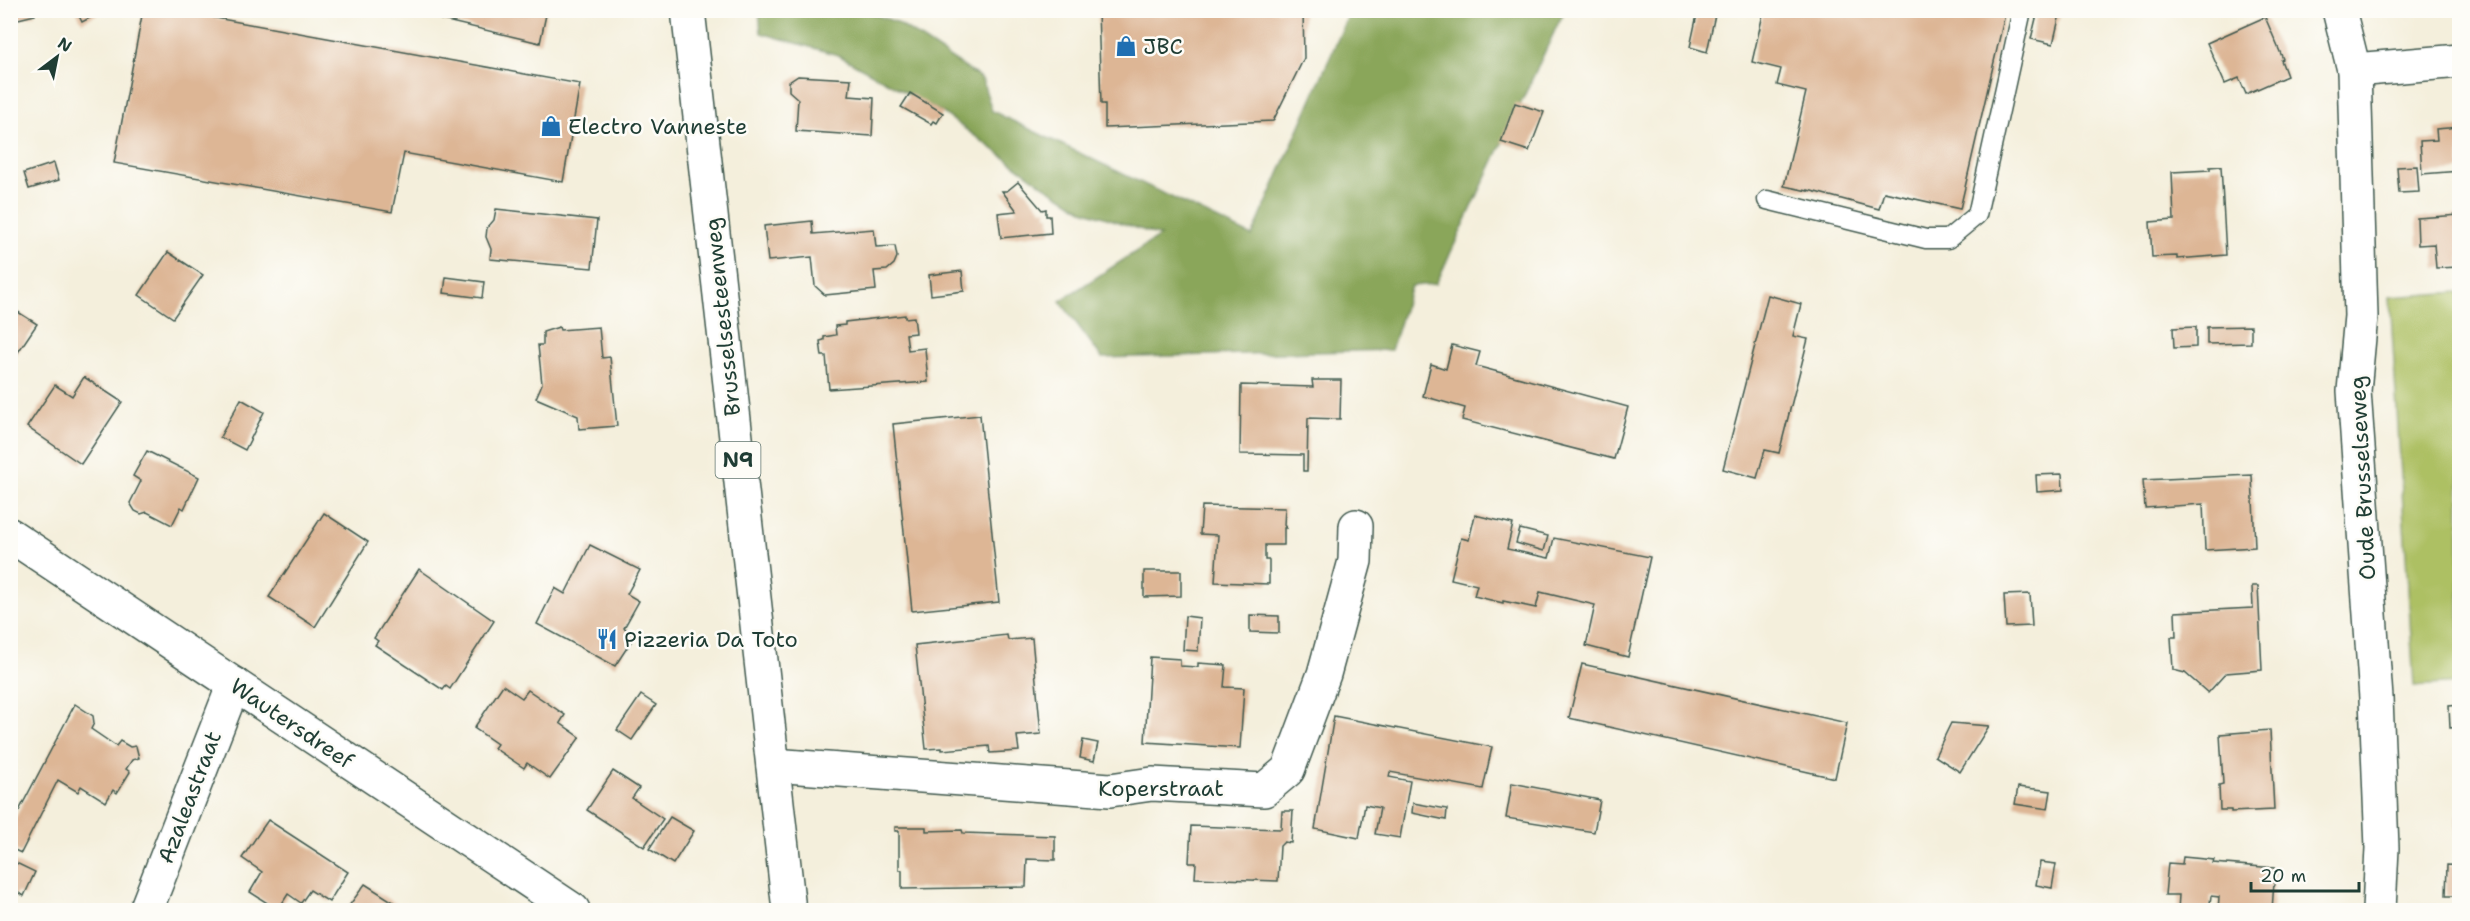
<svg xmlns="http://www.w3.org/2000/svg" width="2470" height="921" font-family="'Shantell Sans',sans-serif">
  <style>
    .green { fill: #adc064; stroke: #667e4c; stroke-width: 1.5 }
    .forest { fill: #8aa65a; stroke: #547247; stroke-width: 1.5 }
    .building { fill: #ddb695 }
    .lines { fill: none; stroke-linecap: round; stroke-linejoin: round }
    .service-casing { stroke: #3f584d; stroke-width: 21 }
    .minor-casing { stroke: #3f584d; stroke-width: 36 }
    .primary-casing { stroke: #3f584d; stroke-width: 36 }
    .service { stroke: #fff; stroke-width: 18 }
    .minor { stroke: #fff; stroke-width: 33 }
    .primary { stroke: #fff; stroke-width: 33 }
    .labels { text-anchor: middle; stroke-width: 5; stroke-linejoin: round; paint-order: stroke }
    .shield { fill: #fdfcf7; stroke: #62766e; stroke-width: 1.5 }
    .shield-label { font-size: 21px; font-weight: bold; fill: #1f3d34 }
    .poi-label { font-size: 22px; fill: #1f3d34; stroke: #fdfcf7; text-anchor: start }
    .street-label { font-size: 22px; fill: #1f3d34; stroke: #fdfcf7 }
  </style>
  <rect width="100%" height="100%" fill="#fdfcf7"/>
  <filter id="ink" filterUnits="userSpaceOnUse"><feTurbulence type="fractalNoise" baseFrequency=".0167" numOctaves="2"/><feDisplacementMap in="SourceGraphic" scale="12" xChannelSelector="R" yChannelSelector="G"/><feConvolveMatrix kernelMatrix="1 2 1 2 8 2 1 2 1" color-interpolation-filters="sRGB"/></filter>
  <filter id="wash" filterUnits="userSpaceOnUse"><feTurbulence type="fractalNoise" baseFrequency=".008" numOctaves="4" result="noise"/><feDisplacementMap in="SourceGraphic" scale="24" xChannelSelector="R" yChannelSelector="G"/><feGaussianBlur stdDeviation="1.35" result="paint"/><feColorMatrix in="noise" values="0 0 0 0 0 0 0 0 0 0 0 0 0 0 0 0 0 1.4 0 .05"/><feComposite in="paint" operator="in"/></filter>
  <g filter="url(#wash)">
    <rect width="100%" height="100%" fill="#f4efdc"/>
    <path class="green" d="M2459,292V683L2414,686L2390,297Z"/>
    <path class="forest" d="M759,11H864L896,22L982,79L992,111L1252,236L1350,11H1564L1436,284L1411,286L1391,350L1102,358L1060,301L1160,236L1083,210L1044,186L943,113L838,55L761,33Z"/>
    <g id="blocks">
      <g class="building">
        <path d="M10,10H34L35,15L10,21Z"/>
        <path d="M76,10H105L82,22Z"/>
        <path d="M143,10H172L580,84L563,182L404,153L392,212L114,163Z"/>
        <path d="M440,10H547L540,43L438,19Z"/>
        <path d="M1098,10H1303L1304,58L1273,121L1105,128V104H1101Z"/>
        <path d="M1698,10H1716L1707,52L1690,47Z"/>
        <path d="M1764,10H2006L1960,209L1884,192L1879,209L1808,190V191L1784,186L1806,92L1777,85L1781,69L1752,62Z"/>
        <path d="M2038,10H2061L2053,44L2031,39Z"/>
        <path d="M2265,17L2283,59L2281,60L2287,76L2246,94L2239,78L2225,84L2207,43Z"/>
        <path d="M798,76L851,79L849,96L874,98L872,136L796,131L798,99L789,91V82Z"/>
        <path d="M910,93L943,113L937,123L933,121L931,124L901,107Z"/>
        <path d="M1515,103L1544,112L1529,151L1501,142Z"/>
        <path d="M2460,127V171L2422,174L2420,141L2437,140L2436,129Z"/>
        <path d="M54,163L59,180L29,189L24,173Z"/>
        <path d="M2221,166L2226,255L2177,259V256L2152,257L2150,222L2174,220L2172,172L2210,170V167Z"/>
        <path d="M2417,166L2419,192L2399,193L2397,167Z"/>
        <path d="M1018,182L1042,210L1046,209V216H1050L1051,233L1001,238L998,213L1017,211L1002,191H1007Z"/>
        <path d="M496,209L597,220L592,268L490,259L491,249L486,237L487,228L494,220Z"/>
        <path d="M2460,215V267L2436,268L2434,244L2418,245L2417,218Z"/>
        <path d="M812,221L813,234L874,229L876,247L895,246L897,257L894,264L887,270L874,271L876,290L825,295L815,286L812,257L768,261L764,226Z"/>
        <path d="M168,252L203,275L173,318L139,295Z"/>
        <path d="M962,271L964,291L931,295L929,275Z"/>
        <path d="M446,277L484,282L482,298L444,293Z"/>
        <path d="M1768,295L1801,304L1793,336L1808,339L1779,453L1765,450L1757,478L1723,469Z"/>
        <path d="M10,307L37,324L10,364Z"/>
        <path d="M905,315V318L914,317L916,333L906,334L908,350L925,348L928,382L829,389L826,356H822L820,341L824,340V337L836,335L835,326L845,325V322Z"/>
        <path d="M2251,326V343L2207,344V327Z"/>
        <path d="M559,327L560,330L599,327L602,358L610,357L617,426L579,429L578,416L536,398L542,384L538,345H543V332Z"/>
        <path d="M2196,327V347L2174,348L2173,328Z"/>
        <path d="M1452,345L1480,352L1476,366L1628,407L1614,459L1462,420L1465,408L1423,396L1431,364L1446,369Z"/>
        <path d="M84,377L122,402L81,464L27,427L55,385L72,396Z"/>
        <path d="M1312,380H1341L1340,419L1308,418L1307,471H1303V455L1240,454L1241,385L1313,387Z"/>
        <path d="M241,399L264,412L245,450L220,437Z"/>
        <path d="M980,415L999,602L912,611L893,424Z"/>
        <path d="M147,451L199,477L184,509L181,507L172,525L147,512L141,514L135,511L130,503L141,481L133,476Z"/>
        <path d="M2062,474L2063,490L2037,492L2036,475Z"/>
        <path d="M2252,475L2255,547L2205,550L2203,504L2145,508L2143,480Z"/>
        <path d="M1202,506L1285,508L1284,525L1286,528H1284V545H1265V560H1269V584L1215,582L1218,535L1200,534Z"/>
        <path d="M324,513L368,542L315,627L269,597Z"/>
        <path d="M1475,515L1513,524L1507,549L1549,558L1554,538L1650,557L1628,657L1586,646L1595,605L1540,592L1536,608L1503,601V603L1474,596L1477,585L1451,579L1461,538L1469,540Z"/>
        <path d="M1520,529L1548,536L1544,551L1516,543Z"/>
        <path d="M590,545L640,570L627,594L639,601L624,628L636,634L615,666L537,624L555,588L565,594Z"/>
        <path d="M419,569L494,621L450,689L446,686L443,690L375,645L378,641L374,638Z"/>
        <path d="M1144,571H1181V596L1144,597Z"/>
        <path d="M2252,586H2258L2262,670L2226,673L2208,693L2185,673L2173,670L2171,637H2176L2175,612L2253,608Z"/>
        <path d="M2030,594L2032,626L2006,627L2004,595Z"/>
        <path d="M1250,615L1279,616V633L1250,632Z"/>
        <path d="M1185,616L1200,618L1198,651L1183,650Z"/>
        <path d="M1007,635L1008,640L1032,638L1041,734L1017,736L1019,751L990,753L989,746L942,750V748L926,749L915,645Z"/>
        <path d="M1150,657L1180,659V666L1198,667V663L1226,665L1224,687L1244,688L1240,748L1145,742Z"/>
        <path d="M1582,664L1847,723L1835,778L1569,718Z"/>
        <path d="M503,685L522,698L528,690L565,715L560,723L580,737L550,779L527,763L524,768L494,748L497,744L474,728Z"/>
        <path d="M641,695L656,705L632,740L617,730Z"/>
        <path d="M75,704L93,716L94,723L91,729L116,746L120,741L130,747L136,746L139,758L132,760L126,769L130,772L117,793L113,790L106,802L81,786L78,792L58,780L21,853L10,848V828Z"/>
        <path d="M2460,705V727L2450,728L2449,706Z"/>
        <path d="M1334,716L1492,747L1483,789L1390,772L1389,777L1410,781L1400,838L1375,834L1380,808L1365,805L1359,838L1315,829Z"/>
        <path d="M1951,723L1989,726L1960,772L1935,756Z"/>
        <path d="M2270,730L2274,810L2231,812V810H2220L2219,785L2223,784L2220,734Z"/>
        <path d="M1083,740L1098,743L1094,761L1080,758Z"/>
        <path d="M613,771L639,788L632,798L663,819L644,847L587,810Z"/>
        <path d="M1512,783L1600,800L1594,832L1506,818Z"/>
        <path d="M2018,787L2051,791L2048,809L2015,804Z"/>
        <path d="M1413,803L1447,809L1446,820L1412,813Z"/>
        <path d="M1282,811H1293L1291,843L1284,842L1280,846L1278,881L1195,878L1196,863H1189L1191,826L1281,829Z"/>
        <rect x="2456" y="815" width="4" height="35"/>
        <path d="M670,817L694,831L673,864L649,849Z"/>
        <path d="M268,820L348,872L329,902L310,890L301,903L288,894L278,910L250,892L262,872L242,858Z"/>
        <path d="M895,827H926V831L962,830L963,833L1055,836V860L1027,859L1026,887L902,889V870H899V831H895Z"/>
        <path d="M2183,857L2214,860L2213,863L2275,868L2272,910H2218L2219,897L2211,896L2209,910H2178L2179,895H2165L2168,863L2182,864Z"/>
        <path d="M10,860L35,872L24,896L17,892L10,905Z"/>
        <path d="M2040,862L2056,864L2052,888L2036,885Z"/>
        <path d="M2447,865L2460,866V896H2446Z"/>
        <path d="M365,884L406,910H346Z"/>
      </g>
    </g>
  </g>
  <g filter="url(#ink)">
    <use href="#blocks" fill-opacity="0" stroke="#3f584d" stroke-width="1.5"/>
    <g class="lines">
      <defs>
        <path id="service" d="M1767,200L1926,239H1948L1977,215L2022,10"/>
        <g id="minor">
          <path d="M2339,10L2354,70L2361,316L2354,391L2376,698L2382,848L2379,910"/>
          <path d="M2354,70L2460,61"/>
          <path d="M10,535L573,910"/>
          <path d="M773,765L1110,790L1152,784L1264,790L1288,770L1324,674L1355,561L1356,526"/>
          <path d="M146,910L234,684"/>
        </g>
        <path id="primary" d="M688,10L789,910"/>
      </defs>
      <use href="#service" class="service-casing"/>
      <use href="#minor" class="minor-casing"/>
      <use href="#primary" class="primary-casing"/>
      <use href="#service" class="service"/>
      <use href="#minor" class="minor"/>
      <use href="#primary" class="primary"/>
    </g>
  </g>
  <defs>
    <symbol id="shop-bare" viewBox="-9 -9 18 18"><path d="M-5-2.5h2.3a2.7 3.5 0 0 1 5.4 0H5L5.5 6h-11ZM-1.5-2.5h3a1.5 2.3 0 0 0-3 0Z" fill="#1f6fb2" stroke="#fdfcf7" stroke-width="2.5" paint-order="stroke"/></symbol>
    <symbol id="restaurant-bare" viewBox="-9 -9 18 18"><path d="M-5-6h1v4h1v-4h1v4h1v-4h1v5L-1.5 .5V6h-2V.5L-5-1ZM5-6V6H3V1.5H1.5Q1.5-4 5-6Z" fill="#1f6fb2" stroke="#fdfcf7" stroke-width="2.5" paint-order="stroke"/></symbol>
  </defs>
  <g fill-rule="evenodd">
    <use href="#shop-bare" x="1111" y="31" width="30" height="30"/>
    <use href="#shop-bare" x="536" y="111" width="30" height="30"/>
    <use href="#restaurant-bare" x="592" y="624" width="30" height="30"/>
  </g>
  <g class="labels">
    <rect class="shield" x="715.5" y="442" width="45" height="36" rx="4.5"/>
    <g class="shield-label">
      <text x="738" y="467">N9</text>
    </g>
    <g class="poi-label">
      <text x="1143" y="54">JBC</text>
      <text x="568" y="134">Electro Vanneste</text>
      <text x="624" y="647">Pizzeria Da Toto</text>
    </g>
    <g class="street-label">
      <text transform="translate(722 317) rotate(-96)" y="8">Brusselsesteenweg</text>
      <text transform="translate(2362 478) rotate(-93)" y="8">Oude Brusselseweg</text>
      <text transform="translate(292 723) rotate(34)" y="8">Wautersdreef</text>
      <text x="1161" y="796">Koperstraat</text>
      <text transform="translate(189 797) rotate(-69)" y="8">Azaleastraat</text>
    </g>
  </g>
  <rect width="2470" height="921" fill="none" stroke="#fdfcf7" stroke-width="36"/>
  <g transform="translate(57 57) rotate(32)" stroke="#fdfcf7" stroke-width="4.5" paint-order="stroke">
  <path d="M0-4.5L10 22L0 15L-10 22Z" fill="#1f3d34"/>
  <text y="-9" font-size="16" font-weight="bold" text-anchor="middle" fill="#1f3d34">N</text>
  </g>
  <path d="M2251 882v9h108v-9" fill="none" stroke="#1f3d34" stroke-width="3"/>
  <text x="2260" y="882" font-size="18" fill="#1f3d34" stroke="#fdfcf7" stroke-width="4.5" paint-order="stroke">20 m</text>
</svg>
